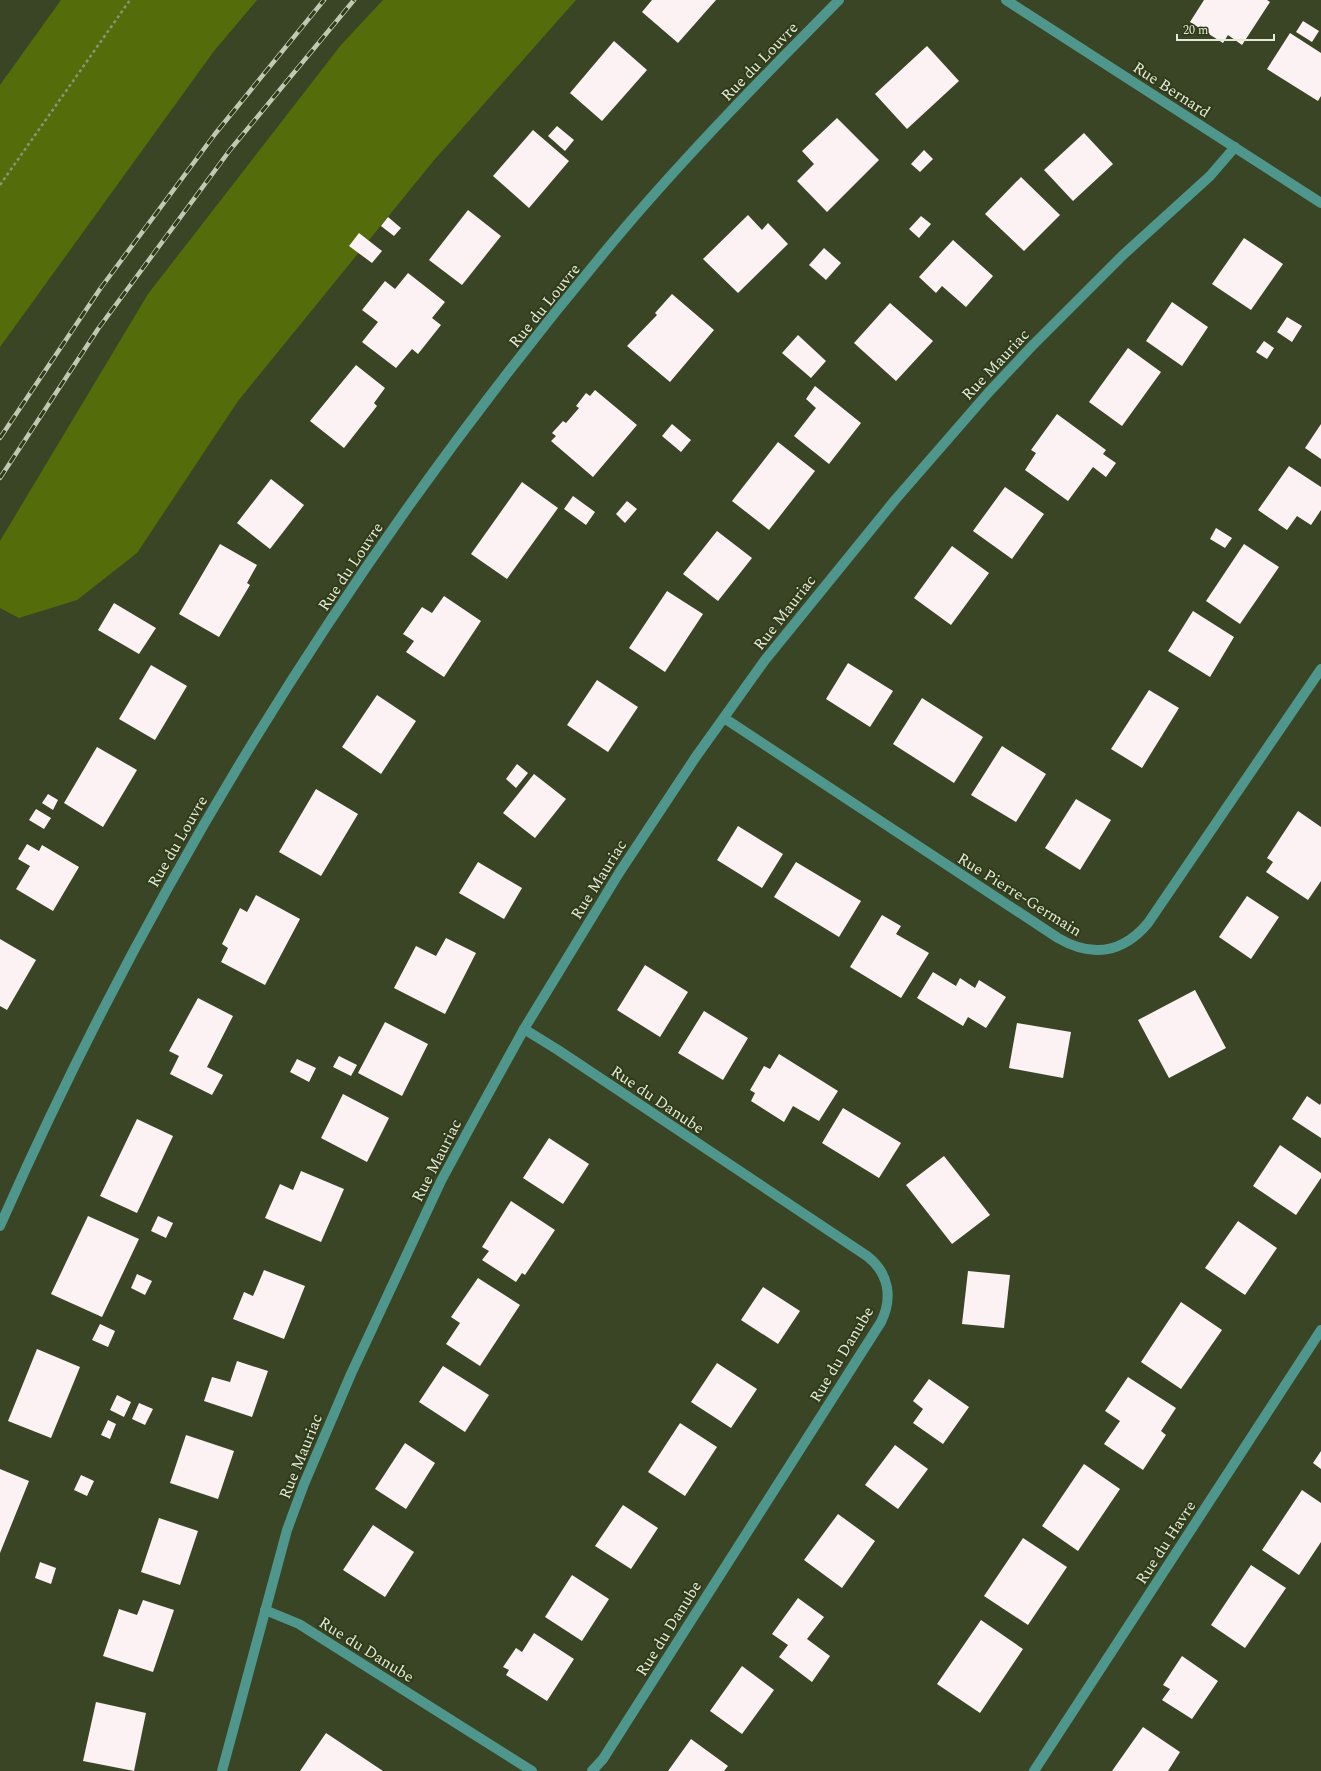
<svg xmlns="http://www.w3.org/2000/svg" width="1321" height="1771" font-family="Spectral,serif">
  <style>
    .green { fill: #546d0a }
    .building { fill: #fcf2f4 }
    .lines { fill: none; stroke-linecap: round; stroke-linejoin: round }
    .path { stroke: #8b947a; stroke-width: 2.5; stroke-dasharray: 3 3; stroke-linecap: butt }
    .minor { stroke: #4f978d; stroke-width: 10 }
    .rail-casing { stroke: #c1c9b3; stroke-width: 4.5 }
    .rail { stroke: #303b1a; stroke-width: 3; stroke-dasharray: 9; stroke-linecap: butt }
    .labels { text-anchor: middle; stroke-width: 4; stroke-linejoin: round; paint-order: stroke }
    .street-label { font-size: 16px; fill: #e3ead7; stroke: #303b1a }
  </style>
  <rect width="100%" height="100%" fill="#3a4525"/>
  <g class="green">
    <path d="M61,0H257L214,51L0,347V85Z"/>
    <path d="M383,0H576L435,159L238,401L137,553L77,600L19,618L0,608V541L148,294L341,45Z"/>
  </g>
  <g class="building">
    <path d="M652,0H716L678,43L642,12Z"/>
    <path d="M1204,0H1267L1270,2L1242,45L1228,35L1223,43L1190,22Z"/>
    <path d="M1303,21L1319,31L1312,42L1296,32Z"/>
    <path d="M1290,33L1321,53V96L1318,101L1267,69Z"/>
    <path d="M614,41L647,70L602,121L570,93Z"/>
    <path d="M927,46L959,81L907,129L875,94Z"/>
    <path d="M837,118L879,160L827,212L797,181L814,164L802,151Z"/>
    <path d="M557,126L574,140L565,151L548,136Z"/>
    <path d="M533,130L569,161L529,208L493,176Z"/>
    <path d="M1084,133L1113,164L1073,201L1044,170Z"/>
    <path d="M924,150L933,159L920,172L911,164Z"/>
    <path d="M1021,177L1060,215L1024,251L985,214Z"/>
    <path d="M468,210L501,236L462,285L429,260Z"/>
    <path d="M748,215L762,230L768,223L788,244L738,293L703,259Z"/>
    <path d="M921,216L931,224L919,238L909,229Z"/>
    <path d="M388,217L401,228L394,236L381,226Z"/>
    <path d="M359,233L382,251L372,263L349,246Z"/>
    <path d="M1244,238L1283,264L1251,310L1212,284Z"/>
    <path d="M953,240L993,276L966,307L942,286L936,293L919,277Z"/>
    <path d="M824,248L841,263L826,280L809,265Z"/>
    <path d="M408,273L445,302L432,318L441,325L418,354L412,349L396,368L362,342L378,322L362,310L385,281L395,289Z"/>
    <path d="M672,294L714,330L670,382L627,346L657,315L655,313Z"/>
    <path d="M1172,302L1208,327L1182,366L1146,341Z"/>
    <path d="M890,303L933,341L896,381L854,343Z"/>
    <path d="M1287,317L1302,326L1292,342L1277,332Z"/>
    <path d="M798,335L826,361L811,378L782,353Z"/>
    <path d="M1264,341L1274,348L1267,359L1256,352Z"/>
    <path d="M1128,348L1161,372L1122,426L1089,402Z"/>
    <path d="M356,365L385,388L374,403L377,406L344,448L310,421Z"/>
    <path d="M815,386L861,423L829,464L794,436L816,408L806,399Z"/>
    <path d="M595,390L637,425L593,477L551,441L556,436L552,433L563,421L566,423L579,408L576,406L586,393L590,396Z"/>
    <path d="M1057,414L1106,450L1103,454L1116,463L1106,477L1093,467L1068,501L1025,470L1036,453L1031,450Z"/>
    <path d="M672,424L691,440L681,452L662,436Z"/>
    <path d="M1321,424V459L1305,448Z"/>
    <path d="M778,442L815,471L769,530L732,501Z"/>
    <path d="M1289,466L1321,487V510L1311,525L1297,516L1287,530L1258,510Z"/>
    <path d="M271,479L304,505L270,549L237,523Z"/>
    <path d="M522,482L558,508L507,579L471,554Z"/>
    <path d="M1005,487L1044,514L1012,559L973,531Z"/>
    <path d="M573,496L595,512L586,525L564,509Z"/>
    <path d="M627,501L637,509L625,523L616,514Z"/>
    <path d="M1216,528L1232,538L1225,548L1210,539Z"/>
    <path d="M717,531L752,558L718,601L683,574Z"/>
    <path d="M220,544L257,565L247,583L250,585L219,637L179,614Z"/>
    <path d="M1244,544L1279,567L1240,624L1206,601Z"/>
    <path d="M952,546L989,573L951,625L914,598Z"/>
    <path d="M667,591L703,614L665,672L629,648Z"/>
    <path d="M444,596L481,621L444,677L406,652L414,641L403,634L422,607L432,613Z"/>
    <path d="M114,603L156,628L139,654L98,630Z"/>
    <path d="M1193,611L1234,637L1210,677L1168,651Z"/>
    <path d="M848,663L893,691L870,727L826,699Z"/>
    <path d="M151,665L187,686L155,740L119,719Z"/>
    <path d="M597,680L638,707L608,752L567,725Z"/>
    <path d="M1149,690L1179,708L1142,768L1111,749Z"/>
    <path d="M377,695L416,721L381,774L342,747Z"/>
    <path d="M922,698L983,737L954,783L893,744Z"/>
    <path d="M1002,746L1046,774L1016,822L971,795Z"/>
    <path d="M97,747L137,770L103,827L64,803Z"/>
    <path d="M517,764L528,773L516,788L506,779Z"/>
    <path d="M534,774L566,799L535,838L503,813Z"/>
    <path d="M316,789L358,814L321,876L279,852Z"/>
    <path d="M48,794L58,800L53,810L42,803Z"/>
    <path d="M1076,799L1111,820L1080,870L1045,848Z"/>
    <path d="M36,809L51,818L44,829L29,820Z"/>
    <path d="M1298,811L1321,827V881L1308,900L1266,872L1273,862L1267,858Z"/>
    <path d="M738,826L783,854L762,888L717,860Z"/>
    <path d="M27,844L39,851L42,845L79,867L53,911L16,889L30,866L18,859Z"/>
    <path d="M478,862L522,888L504,919L459,893Z"/>
    <path d="M796,862L861,901L839,937L774,897Z"/>
    <path d="M256,895L300,919L265,985L221,962L228,948L222,944L240,908L247,912Z"/>
    <path d="M1247,896L1279,917L1251,959L1219,937Z"/>
    <path d="M882,915L901,926L896,934L929,953L901,998L850,967Z"/>
    <path d="M446,938L476,953L445,1014L394,988L416,946L436,956Z"/>
    <path d="M0,939L36,960L7,1010L0,1006Z"/>
    <path d="M645,965L688,992L660,1037L617,1010Z"/>
    <path d="M933,972L956,986L960,978L975,988L979,980L1006,997L986,1028L968,1017L963,1026L917,998Z"/>
    <path d="M1195,990L1226,1048L1169,1078L1138,1020Z"/>
    <path d="M198,998L233,1016L207,1067L223,1075L212,1095L170,1074L179,1056L169,1051Z"/>
    <path d="M704,1011L748,1038L723,1080L678,1053Z"/>
    <path d="M385,1022L428,1044L402,1096L358,1073Z"/>
    <path d="M1017,1023L1071,1032L1063,1078L1009,1068Z"/>
    <path d="M779,1054L838,1091L819,1121L793,1106L784,1122L751,1101L755,1093L750,1090L764,1066L770,1069Z"/>
    <path d="M339,1056L357,1065L351,1076L333,1067Z"/>
    <path d="M297,1059L316,1068L309,1082L290,1072Z"/>
    <path d="M343,1094L389,1118L367,1162L321,1138Z"/>
    <path d="M1307,1096L1320,1105L1321,1103V1138L1292,1119Z"/>
    <path d="M843,1108L901,1143L879,1178L822,1143Z"/>
    <path d="M137,1119L173,1136L137,1213L100,1196Z"/>
    <path d="M549,1138L589,1164L563,1204L523,1178Z"/>
    <path d="M1280,1145L1321,1173V1178L1296,1215L1253,1186Z"/>
    <path d="M944,1156L990,1215L952,1244L906,1185Z"/>
    <path d="M301,1171L344,1189L321,1242L265,1218L280,1184L293,1190Z"/>
    <path d="M511,1201L555,1230L525,1275L522,1273L516,1282L482,1260L489,1251L482,1247Z"/>
    <path d="M88,1216L139,1239L102,1317L51,1294Z"/>
    <path d="M158,1216L173,1223L166,1238L151,1231Z"/>
    <path d="M1238,1221L1277,1248L1245,1295L1205,1268Z"/>
    <path d="M264,1270L305,1286L284,1339L233,1319L244,1292L253,1296Z"/>
    <path d="M968,1271L1010,1275L1004,1328L962,1324Z"/>
    <path d="M137,1274L152,1281L145,1295L131,1288Z"/>
    <path d="M478,1278L520,1305L480,1366L446,1344L460,1323L451,1317Z"/>
    <path d="M763,1287L800,1311L778,1344L741,1320Z"/>
    <path d="M1181,1302L1222,1330L1181,1389L1141,1362Z"/>
    <path d="M100,1324L115,1331L108,1347L92,1340Z"/>
    <path d="M37,1349L80,1367L51,1438L8,1421Z"/>
    <path d="M237,1361L268,1371L252,1417L204,1401L212,1377L230,1382Z"/>
    <path d="M717,1363L757,1389L731,1428L691,1402Z"/>
    <path d="M443,1366L489,1395L465,1432L419,1402Z"/>
    <path d="M1128,1377L1176,1408L1161,1431L1166,1435L1143,1470L1104,1444L1120,1421L1105,1411Z"/>
    <path d="M929,1379L969,1407L943,1444L913,1423L923,1409L913,1401Z"/>
    <path d="M117,1395L131,1402L124,1417L110,1410Z"/>
    <path d="M139,1403L153,1409L145,1425L132,1419Z"/>
    <path d="M108,1420L116,1424L110,1439L101,1435Z"/>
    <path d="M680,1423L717,1447L685,1496L648,1472Z"/>
    <path d="M186,1435L234,1451L218,1499L170,1483Z"/>
    <path d="M405,1443L435,1463L406,1509L375,1489Z"/>
    <path d="M895,1445L928,1469L898,1509L865,1485Z"/>
    <path d="M1321,1451V1469L1313,1463Z"/>
    <path d="M1084,1464L1120,1489L1078,1551L1042,1526Z"/>
    <path d="M0,1469L29,1481L0,1553Z"/>
    <path d="M81,1475L94,1481L87,1496L74,1490Z"/>
    <path d="M1302,1490L1321,1503V1542L1299,1575L1262,1550Z"/>
    <path d="M623,1505L658,1528L631,1569L595,1546Z"/>
    <path d="M838,1514L875,1541L842,1588L804,1560Z"/>
    <path d="M159,1518L198,1531L180,1585L141,1572Z"/>
    <path d="M373,1525L414,1552L385,1597L343,1570Z"/>
    <path d="M1023,1538L1067,1567L1028,1625L984,1596Z"/>
    <path d="M40,1562L56,1568L51,1584L35,1578Z"/>
    <path d="M1251,1565L1286,1588L1245,1648L1211,1625Z"/>
    <path d="M572,1575L609,1599L582,1641L545,1617Z"/>
    <path d="M798,1598L824,1617L807,1639L830,1656L812,1682L779,1657L788,1645L772,1634Z"/>
    <path d="M143,1600L174,1610L153,1672L103,1656L119,1609L137,1615Z"/>
    <path d="M981,1620L1023,1649L980,1713L937,1684Z"/>
    <path d="M534,1633L574,1659L547,1701L506,1675L509,1670L503,1667L516,1648L522,1652Z"/>
    <path d="M1182,1656L1218,1681L1192,1719L1162,1700L1170,1689L1163,1685Z"/>
    <path d="M742,1666L774,1690L742,1734L710,1711Z"/>
    <path d="M96,1702L146,1713L134,1771L83,1761Z"/>
    <path d="M1143,1727L1180,1752L1168,1771H1112Z"/>
    <path d="M326,1733L383,1771H300Z"/>
    <path d="M691,1739L728,1766L724,1771H668Z"/>
  </g>
  <g class="lines">
    <path class="path" d="M0,185L130,0"/>
    <g class="minor">
      <path d="M1006,0L1321,203"/>
      <path d="M724,718L1058,938C1092,958 1123,953 1148,923L1321,669"/>
      <path d="M524,1029L558,1050L867,1256C889,1273 893,1298 881,1322L603,1759L592,1771"/>
      <path d="M0,1226C159,865 368,532 623,230C691,150 765,75 839,0"/>
      <path d="M265,1610L299,1624L532,1771"/>
      <path d="M222,1771L287,1530L304,1484L351,1374L441,1181L475,1118L524,1029L619,873L695,758L765,660L895,500L988,393L1032,346L1123,255L1210,176L1235,147"/>
      <path d="M1034,1771L1321,1330"/>
    </g>
    <defs>
      <g id="rail">
        <path d="M0,438L100,289L215,134L324,0"/>
        <path d="M0,478L98,329L230,150L354,0"/>
      </g>
    </defs>
    <use href="#rail" class="rail-casing"/>
    <use href="#rail" class="rail"/>
  </g>
  <g class="labels">
    <g class="street-label">
      <text transform="translate(759 61) rotate(-46)" y="6">Rue du Louvre</text>
      <text transform="translate(1172 89) rotate(33)" y="6">Rue Bernard</text>
      <text transform="translate(544 305) rotate(-51)" y="6">Rue du Louvre</text>
      <text transform="translate(995 364) rotate(-47)" y="6">Rue Mauriac</text>
      <text transform="translate(350 566) rotate(-56)" y="6">Rue du Louvre</text>
      <text transform="translate(784 612) rotate(-52)" y="6">Rue Mauriac</text>
      <text transform="translate(177 841) rotate(-60)" y="6">Rue du Louvre</text>
      <text transform="translate(598 879) rotate(-58)" y="6">Rue Mauriac</text>
      <text transform="translate(1020 894) rotate(32)" y="6">Rue Pierre-Germain</text>
      <text transform="translate(658 1099) rotate(34)" y="6">Rue du Danube</text>
      <text transform="translate(436 1160) rotate(-63)" y="6">Rue Mauriac</text>
      <text transform="translate(841 1354) rotate(-59)" y="6">Rue du Danube</text>
      <text transform="translate(300 1456) rotate(-68)" y="6">Rue Mauriac</text>
      <text transform="translate(1165 1542) rotate(-57)" y="6">Rue du Havre</text>
      <text transform="translate(668 1628) rotate(-58)" y="6">Rue du Danube</text>
      <text transform="translate(367 1649) rotate(32)" y="6">Rue du Danube</text>
    </g>
  </g>
  <path d="M1177 34v6h97v-6" fill="none" stroke="#e3ead7" stroke-width="2"/>
  <text x="1183" y="34" font-size="12" fill="#e3ead7" stroke="#303b1a" stroke-width="3" paint-order="stroke">20 m</text>
</svg>
